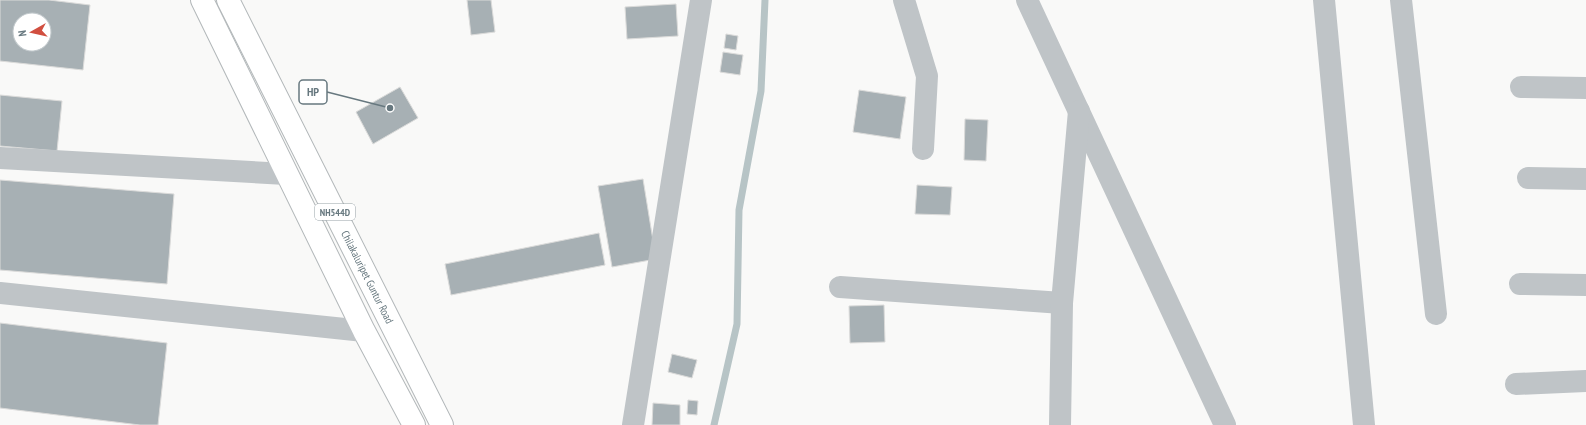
<svg xmlns="http://www.w3.org/2000/svg" width="1586" height="425" font-family="'PT Sans Narrow',sans-serif">
  <style>
    .lines { fill: none; stroke-linecap: round; stroke-linejoin: round }
    .stream { stroke: #b7c4c6; stroke-width: 7 }
    .building { fill: #a7b0b4; stroke: #dbdbda; fill-rule: evenodd }
    .trunk-casing { stroke: #b3b8ba; stroke-width: 24 }
    .minor { stroke: #bfc4c7; stroke-width: 22 }
    .trunk { stroke: #fff; stroke-width: 22 }
    .labels { text-anchor: middle; stroke-width: 4; stroke-linejoin: round; paint-order: stroke }
    .shield { fill: #fff; stroke: #95a0a5; stroke-width: 1 }
    .shield-label { font-size: 10px; font-weight: bold; fill: #67787f }
    .street-label { font-size: 11px; fill: #67787f; stroke: #fff }
    .leader { fill: none; stroke: #67787f; stroke-width: 1.5 }
    .callout-dot { fill: #67787f; stroke: #fff; stroke-width: 1.5 }
    .callout { fill: #fff; stroke: #67787f; stroke-width: 1.5 }
    .callout-label { font-size: 12px; text-anchor: middle; font-weight: bold; fill: #67787f }
  </style>
  <rect width="100%" height="100%" fill="#f9f9f8"/>
  <g class="lines">
    <path class="stream" d="M714,425L737,324L739,210L761,91L765,0"/>
  </g>
  <g class="building">
    <path d="M0,0H49L90,5L83,70L0,61ZM20,20H44V44H20Z"/>
    <path d="M467,0H491L495,32L471,35Z"/>
    <path d="M676,4L678,36L627,39L625,7Z"/>
    <path d="M726,34L738,36L736,50L724,48Z"/>
    <path d="M723,52L743,55L740,75L720,72Z"/>
    <path d="M400,87L418,118L373,144L356,112Z"/>
    <path d="M859,90L906,97L900,139L853,132Z"/>
    <path d="M0,95L62,101L57,151L0,146Z"/>
    <path d="M965,119L988,120L986,161L964,160Z"/>
    <path d="M643,179L656,259L612,267L598,186Z"/>
    <path d="M0,180L174,194L167,284L0,270Z"/>
    <path d="M917,185L952,187L950,215L915,214Z"/>
    <path d="M599,233L605,265L451,295L445,264Z"/>
    <path d="M884,305L885,342L850,343L849,306Z"/>
    <path d="M0,323L167,343L158,425H140L0,408Z"/>
    <path d="M672,354L697,360L692,378L668,372Z"/>
    <path d="M688,400L698,401L697,415L687,414Z"/>
    <path d="M653,403L680,405V425H652Z"/>
  </g>
  <g class="lines">
    <defs>
      <g id="trunk">
        <path d="M202,0L364,331L414,425"/>
        <path id="s1" d="M228,0L442,425"/>
      </g>
    </defs>
    <use href="#trunk" class="trunk-casing"/>
    <g class="minor">
      <path d="M904,0L927,76L923,149"/>
      <path d="M1027,0L1225,425"/>
      <path d="M1324,0L1364,425"/>
      <path d="M1401,0L1436,314"/>
      <path d="M1521,87L1586,88"/>
      <path d="M0,158L286,174"/>
      <path d="M1528,178L1586,179"/>
      <path d="M1520,284L1586,285"/>
      <path d="M840,287L1062,303"/>
      <path d="M0,293L364,331"/>
      <path d="M1516,384L1586,381"/>
      <path d="M633,425L701,0"/>
      <path d="M1060,425L1062,303L1079,111"/>
    </g>
    <use href="#trunk" class="trunk"/>
  </g>
  <g class="labels">
    <rect class="shield" x="315" y="204" width="40" height="16" rx="3"/>
    <g class="shield-label">
      <text x="335" y="216">NH544D</text>
    </g>
    <g class="street-label">
      <text dy="4" stroke="none"><textPath href="#s1" startOffset="310">Chilakaluripet Guntur Road</textPath></text>
    </g>
  </g>
  <path class="leader" d="M390 108L327 92"/>
  <circle class="callout-dot" cx="390" cy="108" r="4"/>
  <rect class="callout" x="299" y="80" width="28" height="24" rx="4"/>
  <g class="callout-label">
    <text x="313" y="96">HP</text>
  </g>
  <g transform="translate(32 32) rotate(262)"><circle r="19" fill="#ffffff" stroke="#c2c9cc"/>
  <path d="M0-3L7 15L0 10L-7 15Z" fill="#d14f40"/>
  <text y="-6" font-size="11" font-weight="bold" text-anchor="middle" fill="#67787f">N</text>
  </g>
</svg>
